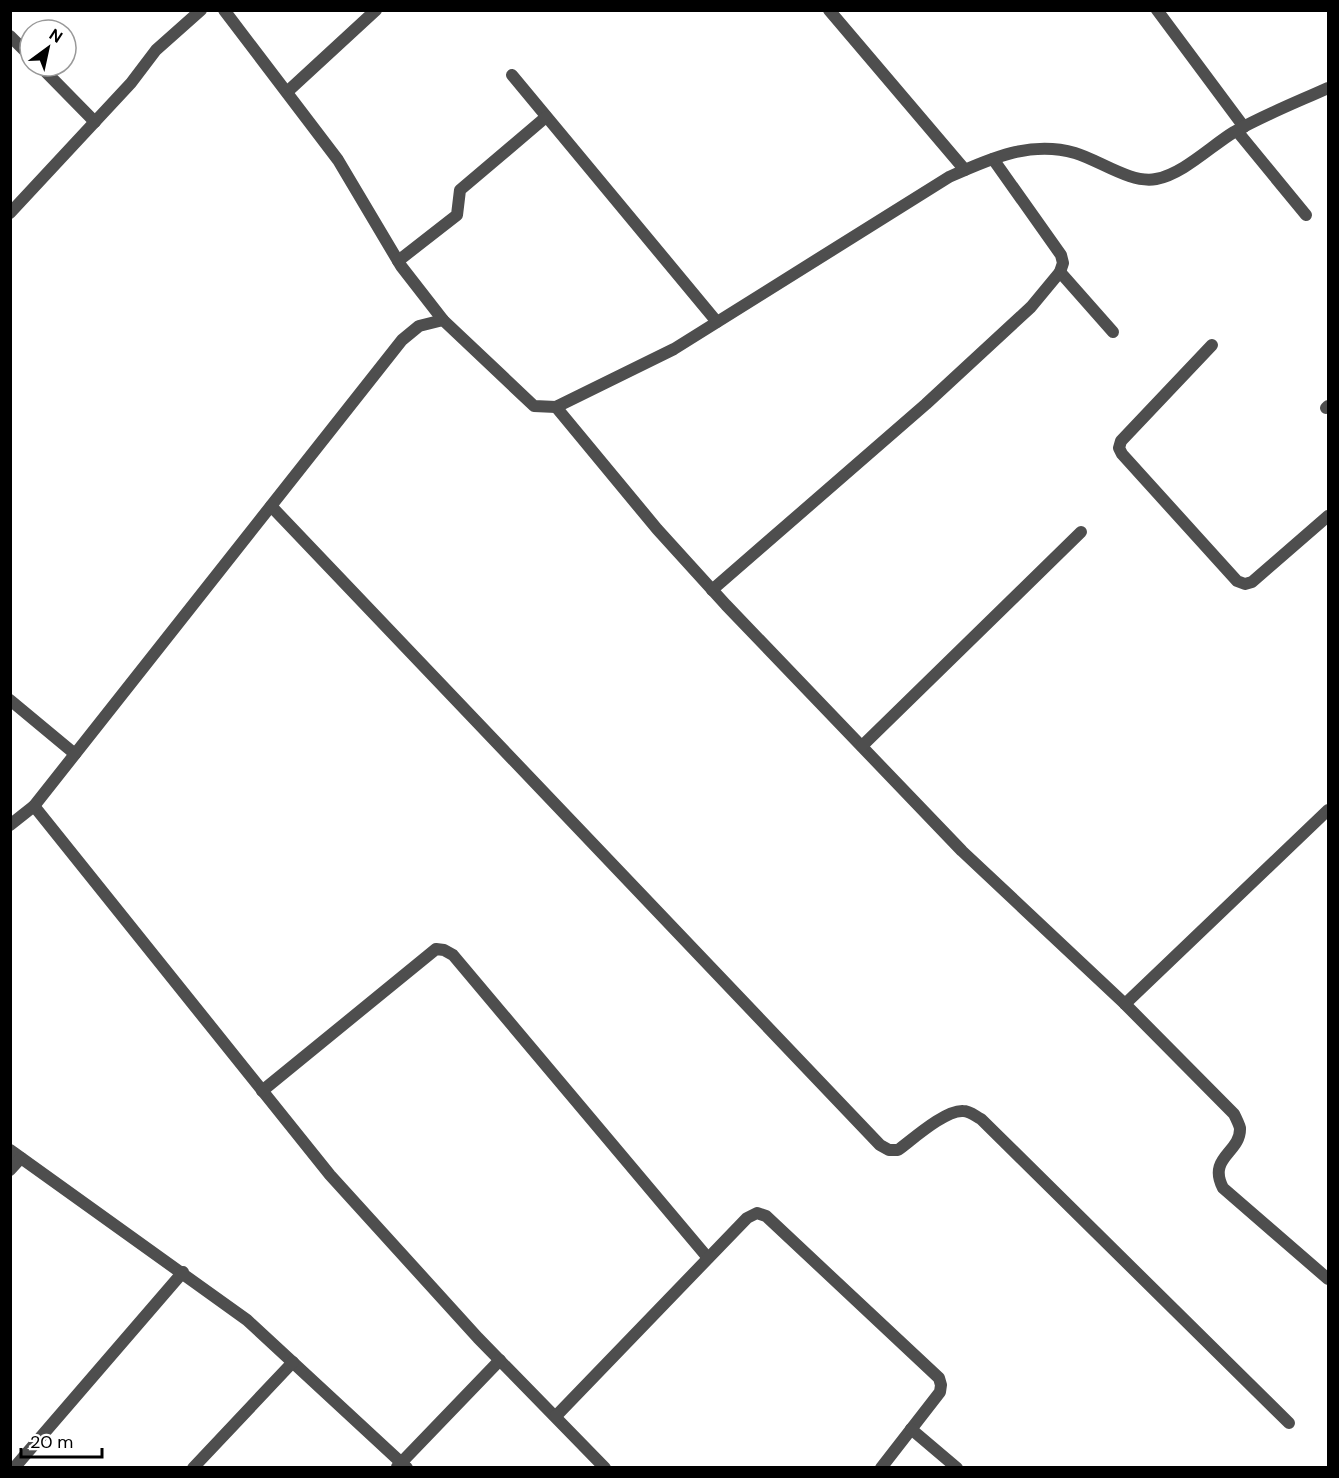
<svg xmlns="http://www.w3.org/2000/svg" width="1339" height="1478" font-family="'DM Sans',sans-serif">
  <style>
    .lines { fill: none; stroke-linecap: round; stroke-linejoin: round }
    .minor { stroke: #4e4e4e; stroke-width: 12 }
  </style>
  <rect width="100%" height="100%" fill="#fff"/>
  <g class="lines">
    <g class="minor">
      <path d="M224,10L338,160L401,266L443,320"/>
      <path d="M829,10L965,170"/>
      <path d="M1157,10L1244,127"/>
      <path d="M10,36L30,56"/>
      <path d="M40,66L95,122"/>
      <path d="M512,75L717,322"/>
      <path d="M287,92L376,10"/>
      <path d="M1237,131L1306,215"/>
      <path d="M10,213L131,83L156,50L201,10"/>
      <path d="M398,261L457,215L460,190L546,117"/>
      <path d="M1060,272L1113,332"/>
      <path d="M1212,345L1121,441L1119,448L1122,454L1237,581L1245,584L1252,582L1328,516"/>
      <path d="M556,407L657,529L726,605L962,851L1125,1004L1234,1114C1236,1118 1239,1124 1240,1128C1241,1153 1207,1157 1223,1188L1328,1279"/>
      <path d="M1326,408L1328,406"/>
      <path d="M271,506L880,1145L889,1150H898C913,1139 945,1110 963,1111C970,1111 975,1116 981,1119L1289,1423"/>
      <path d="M712,590L926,404L1031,307L1060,272L1063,263L1061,255L993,159"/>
      <path d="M10,700L75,754"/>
      <path d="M862,746L1081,532"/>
      <path d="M34,806L330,1175L478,1338L605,1468"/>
      <path d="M10,825L34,806L402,340L419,326L443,320L534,406L556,407L674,349L949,177C989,159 1030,140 1075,153C1099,160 1131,184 1156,179C1183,174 1211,146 1234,132C1264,115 1297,102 1328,88"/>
      <path d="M1125,1004L1328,810"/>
      <path d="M262,1091L436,949L444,950L453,955L708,1258"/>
      <path d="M10,1150L247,1320L407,1468"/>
      <path d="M10,1170L21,1158"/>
      <path d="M556,1416L747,1218L757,1213L766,1216L939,1378L941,1385L940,1392L881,1468"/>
      <path d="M911,1429L957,1468"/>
      <path d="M397,1467L500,1360"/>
      <path d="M14,1468L183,1272"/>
      <path d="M193,1468L293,1362"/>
    </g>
  </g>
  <rect width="1339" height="1478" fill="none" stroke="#000000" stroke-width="24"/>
  <g transform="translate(48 48) rotate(33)"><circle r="28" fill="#ffffff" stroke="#999999" stroke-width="1.5"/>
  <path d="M0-4.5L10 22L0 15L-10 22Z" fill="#000000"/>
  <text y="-9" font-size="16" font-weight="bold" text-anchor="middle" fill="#000000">N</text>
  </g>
  <path d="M21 1448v9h81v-9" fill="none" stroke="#000000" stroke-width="3"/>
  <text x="30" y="1448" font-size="18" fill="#000000" stroke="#ffffff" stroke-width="4.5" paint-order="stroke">20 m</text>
</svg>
